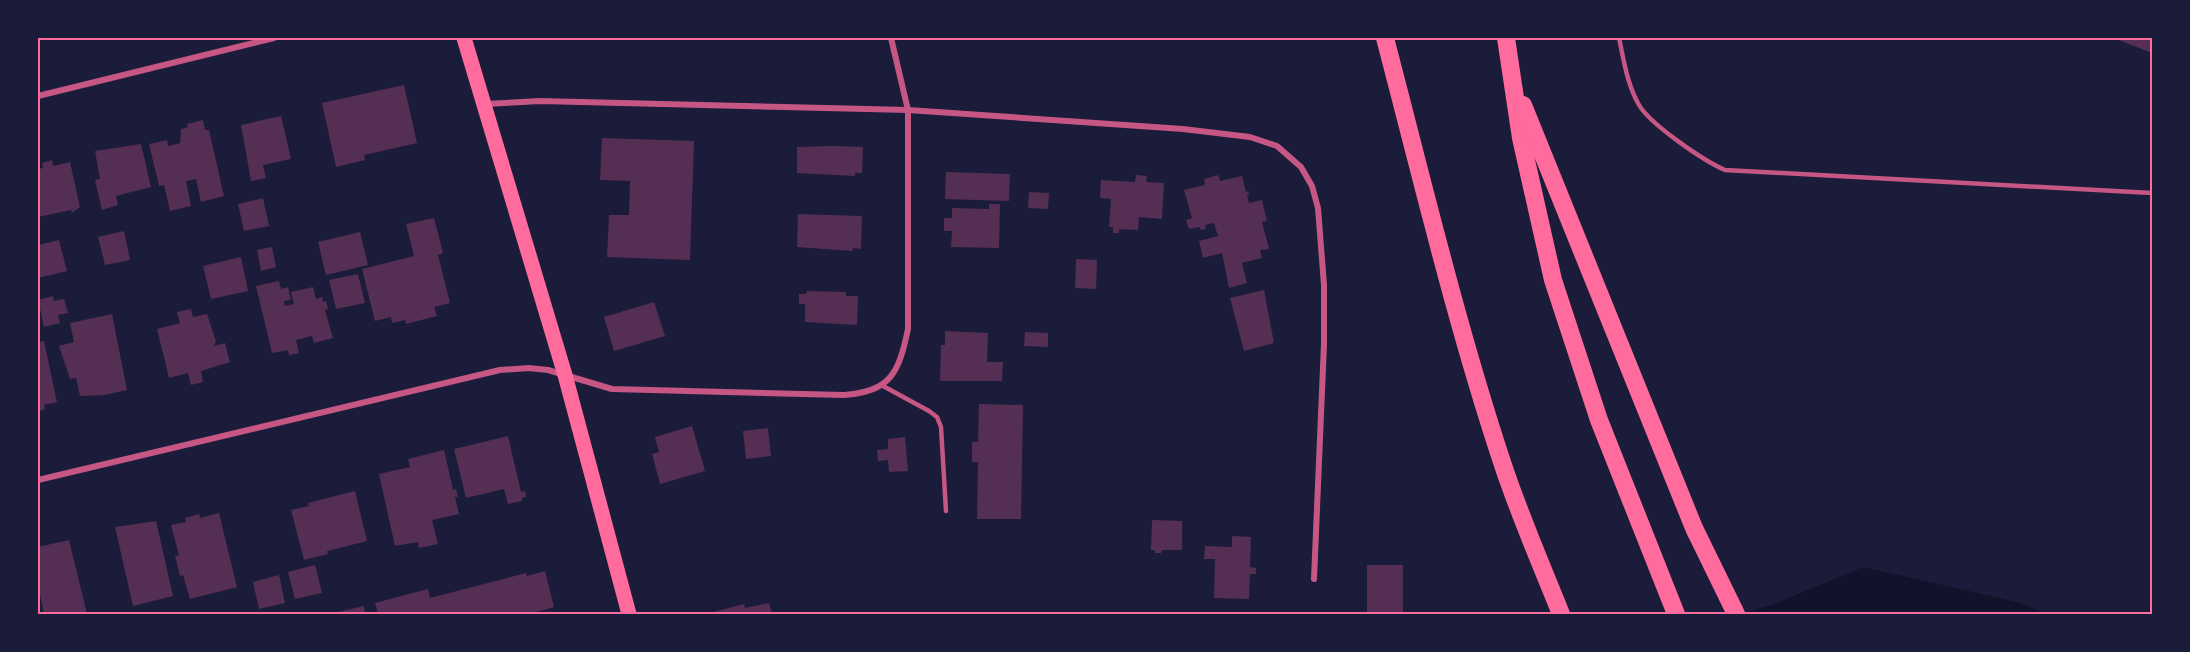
<svg xmlns="http://www.w3.org/2000/svg" width="2190" height="652" font-family="Barlow,sans-serif">
  <style>
    .water { fill: #12122b }
    .building { fill: #542f53 }
    .lines { fill: none; stroke-linecap: round; stroke-linejoin: round }
    .service { stroke: #c65784; stroke-width: 4.5 }
    .minor { stroke: #c65784; stroke-width: 6 }
    .primary { stroke: #ff6b9d; stroke-width: 15 }
    .motorway { stroke: #ff6b9d; stroke-width: 18 }
    .neatline { fill: none; stroke: #ff6b9d; stroke-width: 2 }
  </style>
  <rect width="100%" height="100%" fill="#1b1b3a"/>
  <path class="water" d="M1863,567L2017,602L2047,614H1741L1772,605Z"/>
  <g class="building">
    <path d="M2117,38H2152V53L2121,41Z"/>
    <path d="M404,85L417,143L364,155L365,160L336,167L322,103Z"/>
    <path d="M281,116L291,159L263,165L266,178L251,181L241,125Z"/>
    <path d="M203,120L205,130H209L224,196L201,202L196,179L186,181L191,206L170,211L164,185L159,186L149,144L167,140L168,146L180,143L181,129L188,127L187,124Z"/>
    <path d="M602,138L694,141L690,260L607,257L609,215H629L630,181L600,180Z"/>
    <path d="M141,144L151,187L116,196L118,205L102,210L95,180L100,179L95,151Z"/>
    <path d="M832,146L863,147L862,173H855V176L797,173V147Z"/>
    <path d="M52,160L53,166L70,162L80,207L72,213L71,210L38,217V169L43,168L42,163Z"/>
    <path d="M946,172L1010,174L1009,201L945,199Z"/>
    <path d="M1136,175L1147,176L1146,182L1164,183L1162,219L1139,217L1138,230L1119,229V233H1113V227H1109L1111,199L1100,198L1101,180L1135,182Z"/>
    <path d="M1218,175L1220,181L1242,176L1246,192L1248,191L1249,195L1247,196L1249,203L1262,200L1267,221L1262,222L1269,249L1260,250L1262,258L1242,263L1247,283L1229,288L1222,253L1203,258L1199,241L1218,236L1214,223L1205,225L1206,229L1201,230L1200,227L1189,229L1186,220L1192,218L1184,190L1205,185L1204,179Z"/>
    <path d="M1029,192L1049,193L1048,209L1028,208Z"/>
    <path d="M263,198L269,226L244,231L238,204Z"/>
    <path d="M989,204H1000L999,248L951,247L952,231H944V218H952V208L989,209Z"/>
    <path d="M798,214L862,216L861,249L853,248L852,251L797,247Z"/>
    <path d="M434,218L443,253L438,255L450,303L434,307L437,316L406,324L405,320L392,323L391,317L375,321L362,269L414,256L406,224Z"/>
    <path d="M124,231L130,260L105,265L98,237Z"/>
    <path d="M360,232L368,265L326,275L318,242Z"/>
    <path d="M59,240L67,271L38,278V245Z"/>
    <path d="M272,247L276,267L261,271L257,250Z"/>
    <path d="M241,257L248,291L211,299L203,266Z"/>
    <path d="M1076,259L1097,260L1096,289L1075,288Z"/>
    <path d="M358,274L365,303L336,309L329,280Z"/>
    <path d="M279,281L281,289L288,287L291,300L284,301L285,306L294,304L291,292L313,287L316,299L322,297L323,302L326,301L328,309L325,310L333,338L314,343L312,336L296,340L299,353L289,355L288,350L272,353L256,286Z"/>
    <path d="M1264,290L1274,343L1244,351L1230,298Z"/>
    <path d="M807,291L846,292V296H858L857,325L805,322V304H799V294H806Z"/>
    <path d="M53,296L54,301L64,299L68,313L58,315L60,323L44,327L38,300Z"/>
    <path d="M654,302L665,336L614,351L604,317Z"/>
    <path d="M191,309L193,317L207,314L216,341L214,346L225,343L230,362L201,371L203,382L191,385L188,373L169,378L157,329L180,323L177,312Z"/>
    <path d="M112,314L127,390L105,395L80,396L76,378L70,379L59,346L74,342L70,323Z"/>
    <path d="M945,331L988,333L987,362H1003L1002,381H940L941,345H945Z"/>
    <path d="M1025,332L1048,333V347L1024,346Z"/>
    <path d="M44,341L57,402L44,405L45,409L39,411L40,417L38,418V342Z"/>
    <path d="M979,404L1023,405L1021,519H977L978,462H972V442H978Z"/>
    <path d="M692,426L705,471L660,484L652,454L659,452L655,437Z"/>
    <path d="M768,428L771,456L746,459L743,431Z"/>
    <path d="M508,436L521,492L525,491L526,497L522,498V501L508,504L504,489L466,498L454,449Z"/>
    <path d="M905,437L908,471L889,472L888,460L878,461L877,450L888,449V439Z"/>
    <path d="M444,450L453,490L456,489L458,497H455L459,514L432,520L438,544L419,548L418,542L395,546L379,474L410,467L408,459Z"/>
    <path d="M355,491L367,541L327,551L328,554L304,560L291,510L309,506L308,503Z"/>
    <path d="M219,513L237,587L190,599L183,575L180,576L175,556L179,555L171,525L186,522L185,518L199,514L200,518Z"/>
    <path d="M1152,520L1182,521V550H1162L1161,553H1155V550H1151Z"/>
    <path d="M156,521L173,596L133,606L115,527Z"/>
    <path d="M1232,536L1251,537L1250,567L1256,568V574H1250L1249,599L1214,598L1215,559H1204L1205,546L1232,547Z"/>
    <path d="M69,540L87,614H44L38,585V547Z"/>
    <path d="M315,565L322,593L295,599L288,572Z"/>
    <rect x="1367" y="565" width="36" height="49"/>
    <path d="M545,571L554,607L537,612L538,614H378L375,603L428,589L430,598L526,573L527,576Z"/>
    <path d="M279,575L285,603L259,609L253,582Z"/>
    <path d="M769,603L772,614H706L744,604L745,608Z"/>
    <path d="M364,606L365,614H329Z"/>
  </g>
  <g class="lines">
    <g class="service">
      <path d="M1619,38C1624,61 1627,84 1639,105C1651,125 1704,161 1725,170L2152,193"/>
      <path d="M883,386L929,411L937,417L941,427L946,511"/>
    </g>
    <g class="minor">
      <path d="M38,96L274,38"/>
      <path d="M485,104L540,101L908,110L1183,129L1250,137L1277,146L1301,167L1312,186L1318,208L1324,285V344L1314,579"/>
      <path d="M38,480L500,370L529,368L548,370L612,389L844,395C891,392 899,372 908,329V110L891,38"/>
    </g>
    <path class="primary" d="M464,38L565,375L629,614"/>
    <g class="motorway">
      <path d="M1385,38C1422,179 1456,323 1502,462C1519,514 1541,564 1561,614"/>
      <path d="M1506,38L1521,138L1553,280L1599,420L1676,614"/>
      <path d="M1523,105L1694,528L1736,614"/>
    </g>
  </g>
  <rect width="2190" height="652" fill="none" stroke="#1b1b3a" stroke-width="78"/>
  <rect x="39" y="39" width="2112" height="574" class="neatline"/>
</svg>
